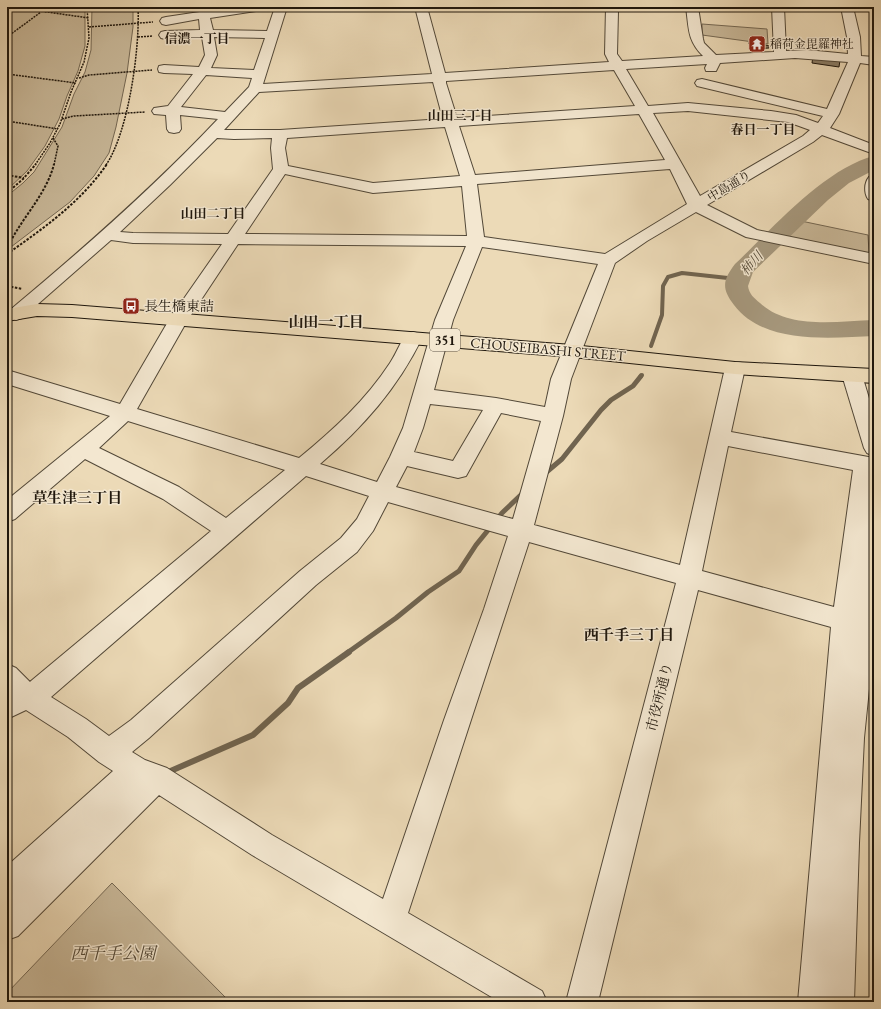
<svg xmlns="http://www.w3.org/2000/svg" width="881" height="1009" font-family="'EB Garamond','Noto Serif JP',serif">
  <style>
    .green { fill: #c9b99a; stroke: #746854 }
    .lines { fill: none; stroke-linecap: round; stroke-linejoin: round }
    .stream-far2 { stroke: #706450; stroke-width: 4 }
    .stream-far1 { stroke: #706450; stroke-width: 5 }
    .stream { stroke: #706450; stroke-width: 6 }
    .river { fill: #a6987d; fill-rule: evenodd }
    .building { fill: #8a7c65; stroke: #1f170d }
    .minor-casing { stroke: #524838; stroke-width: 2 }
    .highway-casing { stroke: #1f170d; stroke-width: 2 }
    .path-far1 { stroke: #1f170d; stroke-width: 1.5; stroke-dasharray: 2 1; stroke-linecap: butt }
    .path { stroke: #1f170d; stroke-width: 2; stroke-dasharray: 2.5 1.5; stroke-linecap: butt }
    .minor { fill: #f3e7d0; fill-rule: evenodd }
    .highway { fill: #ecdab7; fill-rule: evenodd }
    .labels { text-anchor: middle; stroke-width: 3; stroke-linejoin: round; paint-order: stroke }
    .far-poi-label { font-size: 12px; fill: #1f170d; stroke: #f3e7d0; text-anchor: start }
    .far-street-label { font-size: 12px; fill: #1f170d; stroke: #f3e7d0 }
    .far-neighbourhood-label { font-size: 13px; font-weight: bold; fill: #1f170d; stroke: #f3e7d0 }
    .far-water-label { font-size: 13px; font-style: italic; fill: #554b3a; stroke: #f3e7d0 }
    .shield { fill: #f3e7d0; stroke: #5f5548; stroke-width: 1 }
    .shield-label { font-size: 13px; font-weight: bold; fill: #1f170d }
    .poi-label { font-size: 14px; fill: #1f170d; stroke: #f3e7d0; text-anchor: start }
    .street-label { font-size: 14px; fill: #1f170d; stroke: #f3e7d0 }
    .neighbourhood-label { font-size: 15px; font-weight: bold; fill: #1f170d; stroke: #f3e7d0 }
    .near-park-label { font-size: 17px; font-style: italic; fill: #524837; stroke: #f3e7d0 }
  </style>
  <rect width="100%" height="100%" fill="#ecdab7"/>
  <filter id="stains"><feTurbulence type="fractalNoise" baseFrequency=".005" numOctaves="4"/><feColorMatrix values="0 0 0 0 .2 0 0 0 0 .09 0 0 0 0 .02 0 0 0 .5 -.17"/></filter>
  <radialGradient id="worn" r=".72"><stop offset=".6" stop-color="#630" stop-opacity="0"/><stop offset="1" stop-color="#630" stop-opacity=".3"/></radialGradient>
  <g class="green">
    <path d="M7,7H85V46L78,71L67,96L59,119L45,146L27,171L7,190Z"/>
    <path d="M92,7H133V27L127,73L116,127L109,153L94,176L70,202L7,250V196L23,183L34,172L62,127L74,94L85,72L91,50Z"/>
    <path d="M702,24L767,29L768,44L702,35Z"/>
    <path d="M801,221L868,235L869,253L784,238Z"/>
    <path d="M112,883L230,1002H7V993Z"/>
  </g>
  <g class="lines">
    <g class="stream-far2">
      <path d="M651,346L662,315L663,286L668,277L682,273L737,279"/>
      <path d="M640,377L642,375"/>
    </g>
    <g class="stream-far1">
      <path d="M543,475L562,459L601,410L611,400L633,386L641,376"/>
      <path d="M347,653L396,618L428,592L459,571L476,545L502,513L524,492"/>
    </g>
    <path class="stream" d="M166,773L253,735L288,703L298,688L349,652"/>
    <path class="river" d="M874,156V170L849,183L828,200L753,272L748,286C749,294 754,298 760,303C789,330 838,321 874,320V336C830,338 764,345 734,305C721,288 723,280 735,264C771,230 825,168 874,156Z"/>
  </g>
  <g class="building">
    <path d="M755,42L769,46V48L754,49L748,43Z"/>
    <path d="M813,56L840,60L839,67L812,63Z"/>
  </g>
  <g class="lines">
    <defs>
      <g id="minor">
        <path d="M233,7H262L260,9L256,11L210,18L213,30L267,31L275,7H287L263,84L432,74L415,7H427L445,73L609,62L605,54L606,7H661L659,9L655,11H618L617,54L622,61L703,56C687,40 689,28 686,7H698L703,39L704,43L716,55L774,52L772,7H784L786,51L807,50L848,54L847,37L841,7H853L860,37L861,56L874,57V65L860,63L839,114L830,128L874,145V154L822,135L813,142L707,205L757,230L874,254V264L746,237L696,212L647,241L615,263L571,379L563,416L534,525L680,565L725,368L728,363L735,362L742,363L745,368L731,432L874,458V474L871,498L874,496V640L864,738L859,843L854,1002H798L831,627L698,590L598,1002H566L676,583L529,542L408,913L542,991L547,1002H500L252,855L159,795L18,936L7,940V904L12,899L7,901V866L113,771L99,762L68,737L26,710L7,719V664L16,668L30,682L31,681L211,531L163,499L85,459L15,519L7,522V500L110,416L7,384V370L120,404L169,320L222,244L133,243L111,240L22,318L16,320L10,318L7,314L10,310C82,250 153,188 218,119L180,115L181,129L179,132L174,133L169,132L167,129L166,115L154,114L152,111L154,108L168,106L193,74L164,73L159,72L158,69L159,66L164,65L199,67L205,55L202,37L165,39L161,38L159,35L161,32L165,31L200,30L199,19L166,25L162,24L160,21L162,18L166,17ZM214,37L265,38L254,70L211,68L217,55ZM795,58L848,62L827,109L702,79L697,80L695,83L697,86L823,116L818,123L796,115L771,111L688,103L648,106L626,69L707,64L705,68L706,71H716L720,63ZM614,70L635,106L457,118L446,83V81ZM206,75L252,78L249,87L225,112L181,107ZM433,82L443,119L280,130H224L259,92ZM688,111L788,122L810,130L803,136L700,196L653,113ZM639,114L665,160L475,175L459,126ZM445,127L460,176L373,183L288,166L285,148L287,138ZM217,138L234,139L272,138L271,148L273,169L228,234L133,233L120,232L170,185ZM670,169L687,204L605,254L484,237L477,184ZM285,174L373,193L462,186L467,236L245,234ZM238,244L466,246L435,320L403,428L390,457L377,482L320,464C363,427 397,389 422,338L420,334L413,332L406,334C400,343 396,354 390,363C366,400 333,430 299,458L137,409L187,321ZM482,247L598,264L551,379L545,407L496,398L434,390L453,320ZM430,404L483,410L453,461L414,452L423,428ZM501,413L541,421L513,519L396,487L407,466L458,478L466,476ZM128,421L285,470L226,518L179,487L99,448ZM728,446L853,470L834,607L702,571ZM306,476L369,496L357,519L341,538L300,571L131,720L109,736L86,719L51,697ZM388,502L508,536L484,609L444,720L383,899L272,835L167,768L145,760L132,752L149,738L316,585L357,552L373,531Z"/>
        <path d="M874,175V201L868,199C864,193 864,183 869,177Z"/>
        <path d="M852,368L859,370L862,375L874,415V456L867,453L864,448L842,375L845,370Z"/>
      </g>
      <path id="highway" d="M37,304L72,305L572,345L735,362L874,369V383L735,374L572,357L72,317L37,316L7,321V309Z"/>
    </defs>
    <use href="#minor" class="minor-casing"/>
    <use href="#highway" class="highway-casing"/>
    <g class="path-far1">
      <path d="M12,7L89,18"/>
      <path d="M89,27L153,22"/>
      <path d="M7,37L41,12"/>
      <path d="M138,37L153,36"/>
      <path d="M7,74L76,83"/>
      <path d="M79,78L89,75L152,70"/>
      <path d="M62,119L74,116L145,112"/>
      <path d="M7,121L58,129"/>
      <path d="M53,138L58,146L54,165"/>
      <path d="M35,165L50,143L60,124L71,92L84,62L89,38L87,7"/>
      <path d="M106,165C129,131 140,47 138,7"/>
    </g>
    <g class="path">
      <path d="M7,175L24,178"/>
      <path d="M7,193L23,179L36,164"/>
      <path d="M7,249C20,219 46,196 54,164"/>
      <path d="M7,254C44,228 81,202 107,164"/>
      <path d="M7,286L22,289"/>
    </g>
    <use href="#minor" class="minor"/>
    <use href="#highway" class="highway"/>
  </g>
  <defs>
    <symbol id="temple-square" viewBox="-11 -11 22 22"><rect x="-9" y="-9" width="18" height="18" rx="4" fill="#8f2418" stroke="#f3e7d0"/><path d="M0-6L5-2H3V0L6.5 2.5H4V6H1.5V3h-3V6H-4V2.5H-6.5L-3 0V-2H-5Z" fill="#fff"/></symbol>
    <symbol id="bus-square" viewBox="-11 -11 22 22"><rect x="-9" y="-9" width="18" height="18" rx="4" fill="#8f2418" stroke="#f3e7d0"/><path d="M-5-6H5V4H4V6H2V4H-2V6H-4V4H-5ZM-3.5-4V0h7V-4ZM-3.5 1.2v1.5H-2V1.2ZM2 1.2v1.5H3.5V1.2Z" fill="#fff"/></symbol>
  </defs>
  <g fill-rule="evenodd">
    <use href="#temple-square" x="747" y="34" width="20" height="20"/>
    <use href="#bus-square" x="121" y="296" width="20" height="20"/>
  </g>
  <g class="labels">
    <g class="far-poi-label">
      <text x="770" y="48">稲荷金毘羅神社</text>
    </g>
    <g class="far-street-label">
      <text transform="translate(729 186) rotate(-31)" y="4">中島通り</text>
    </g>
    <g class="far-neighbourhood-label">
      <text x="197" y="43">信濃一丁目</text>
      <text x="460" y="120">山田三丁目</text>
      <text x="763" y="134">春日一丁目</text>
      <text x="213" y="218">山田二丁目</text>
    </g>
    <g class="far-water-label">
      <text transform="translate(751 263) rotate(-48)" y="5">柿川</text>
    </g>
    <rect class="shield" x="430" y="329" width="30" height="22" rx="3"/>
    <g class="shield-label">
      <text x="445" y="345">351</text>
    </g>
    <g class="poi-label">
      <text x="144" y="311">長生橋東詰</text>
    </g>
    <g class="street-label">
      <text transform="translate(548 349) rotate(5)" y="5">CHOUSEIBASHI STREET</text>
      <text transform="translate(659 697) rotate(-76)" y="5">市役所通り</text>
    </g>
    <g class="neighbourhood-label">
      <text x="326" y="327">山田一丁目</text>
      <text x="77" y="503">草生津三丁目</text>
      <text x="629" y="640">西千手三丁目</text>
    </g>
    <g class="near-park-label">
      <text x="113" y="959">西千手公園</text>
    </g>
  </g>
  <rect width="881" height="1009" fill="none" stroke="#ecdab7" stroke-width="24"/>
  <rect x="8" y="8" width="865" height="993" fill="none" stroke="#1f170d" stroke-width="2"/>
  <rect x="12" y="12" width="857" height="985" fill="none" stroke="#1f170d"/>
  <rect width="100%" height="100%" filter="url(#stains)"/>
  <rect width="100%" height="100%" fill="url(#worn)"/>
</svg>
